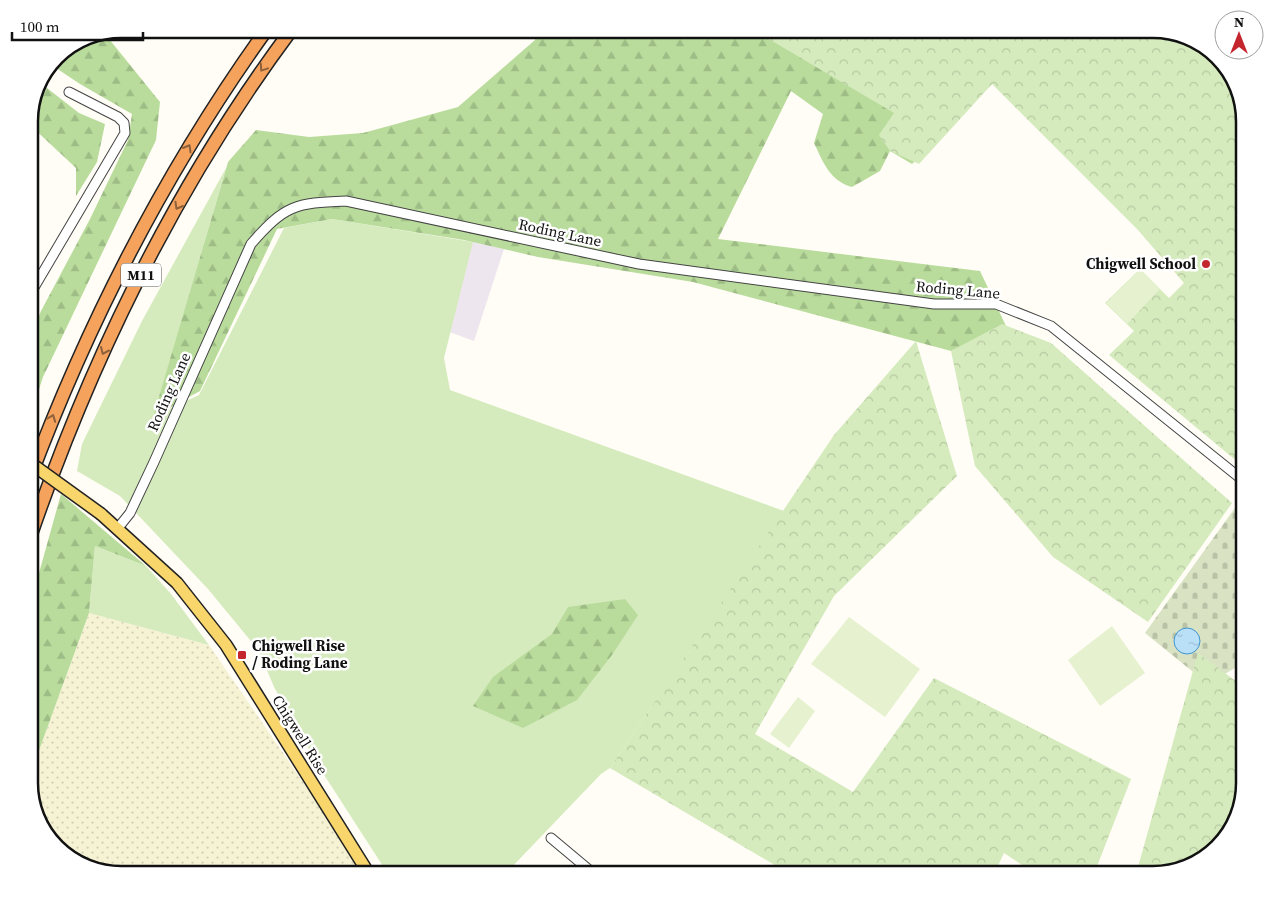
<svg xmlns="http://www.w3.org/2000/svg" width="1274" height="903" font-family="'Source Serif 4',serif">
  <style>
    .industrial { fill: #eee6ef }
    .farmland { fill: url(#farmland-dots) }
    .grass { fill: #d5ebbd }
    .forest { fill: url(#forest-firs) }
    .cemetery { fill: url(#cemetery-stones) }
    .park { fill: url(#park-crowns) }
    .pitch { fill: #e6f2cf }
    .water { fill: url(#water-ripples); stroke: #3f96cf }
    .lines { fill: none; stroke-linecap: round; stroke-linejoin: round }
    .minor-casing { stroke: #444; stroke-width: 11 }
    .major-casing { stroke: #222; stroke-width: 14 }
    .highway-casing { stroke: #222; stroke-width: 15 }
    .minor { stroke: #fff; stroke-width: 9 }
    .major { stroke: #f9d66b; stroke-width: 11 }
    .highway { stroke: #f5a25d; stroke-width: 12 }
    .major-bridge-casing { stroke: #222; stroke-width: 14; stroke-linecap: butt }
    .major-bridge { stroke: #f9d66b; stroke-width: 11 }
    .oneway { stroke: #8e613b }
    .poi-dot { fill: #c4262e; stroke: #fff; stroke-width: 2 }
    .labels { text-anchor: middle; stroke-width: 5; stroke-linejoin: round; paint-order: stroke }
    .shield { fill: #fff; stroke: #585858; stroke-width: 1 }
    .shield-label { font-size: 14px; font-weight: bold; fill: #111 }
    .street-label { font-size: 15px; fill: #111; stroke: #fff }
    .poi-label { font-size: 15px; font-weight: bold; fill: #111; stroke: #fff; text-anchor: end }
    .rim { fill: none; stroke: #111; stroke-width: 2.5 }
  </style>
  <defs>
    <pattern id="farmland-dots" width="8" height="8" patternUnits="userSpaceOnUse" patternTransform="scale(1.25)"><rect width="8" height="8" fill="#f6f3d4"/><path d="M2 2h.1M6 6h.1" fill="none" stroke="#d2cfb5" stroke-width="1.8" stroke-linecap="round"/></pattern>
    <pattern id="forest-firs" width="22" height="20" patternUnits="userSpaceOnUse" patternTransform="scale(1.25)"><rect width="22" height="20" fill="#b9dc9c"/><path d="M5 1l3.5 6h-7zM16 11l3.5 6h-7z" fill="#9ebc85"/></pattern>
    <pattern id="cemetery-stones" width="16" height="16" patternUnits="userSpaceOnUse" patternTransform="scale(1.25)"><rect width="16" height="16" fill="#d9e3c4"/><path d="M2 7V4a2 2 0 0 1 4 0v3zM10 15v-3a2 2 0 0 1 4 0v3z" fill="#b9c2a7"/></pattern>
    <pattern id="park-crowns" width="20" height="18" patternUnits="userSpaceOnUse" patternTransform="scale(1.25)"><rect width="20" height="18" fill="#d5ebbd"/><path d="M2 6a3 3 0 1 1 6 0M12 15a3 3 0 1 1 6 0" fill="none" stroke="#b6c8a1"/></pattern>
    <pattern id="water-ripples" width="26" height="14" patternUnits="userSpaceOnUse" patternTransform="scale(1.25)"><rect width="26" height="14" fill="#b9e0f7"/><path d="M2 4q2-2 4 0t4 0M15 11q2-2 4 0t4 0" fill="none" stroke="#9ebfd3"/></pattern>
  </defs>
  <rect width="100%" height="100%" fill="#fffdf5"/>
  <path class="industrial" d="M473,242L504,249L474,341L441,329Z"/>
  <path class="farmland" d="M89,613L209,645L366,874H120L65,856L41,828L29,788V778Z"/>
  <g class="grass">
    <path d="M226,168L154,416L199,395L284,228L332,219L473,242L444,358L450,390L784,511L610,768L601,774L505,874H388L319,767L274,687L259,651L208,589L120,496L77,471L82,444L142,321Z"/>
    <path d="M95,546L146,566L171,594L209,645L89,613Z"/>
  </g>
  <g class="forest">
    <path d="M536,29H756L992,84L912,164L890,151L880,171L852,187C830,181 823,162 814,143L823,114L791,91L718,239L980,271L1006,326L951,351L693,282L538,257L464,240L332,219L277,229L200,391L153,417L228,162L256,130L309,137L363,133L458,107L535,40Z"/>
    <path d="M105,34L160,102L156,140L43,377L29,420V340L41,311L90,219L128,140L132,114L80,84L50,64L60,52Z"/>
    <path d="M38,81L79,113L105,124L97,162L76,196V168L29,124V114Z"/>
    <path d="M61,494L146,566L95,546L89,613L29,778V609Z"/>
    <path d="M625,599L638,615L612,655L577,700L523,728L473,706L493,677L552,634L568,607Z"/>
  </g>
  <path class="cemetery" d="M1245,494V662L1208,684L1145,633Z"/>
  <g class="park">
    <path d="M752,29H1154L1209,47L1236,80L1245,120V468L1109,355L1134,331L1105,303L1140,269L1169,298L1184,283L1137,229L992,84L919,164L890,151L879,135L894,113Z"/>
    <path d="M1002,324L1051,343L1232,503L1148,622L1053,557L975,466L951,351Z"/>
    <path d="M916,341L957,476L834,596L755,734L853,792L934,678L1131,779L1094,874H1036L1004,853L994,874H790L610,768L834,435Z"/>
    <path d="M1198,653L1245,688V783L1227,838L1194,865L1154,874H1136Z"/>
  </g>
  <g class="pitch">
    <path d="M1186,40L1209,47L1234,78L1231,82Z"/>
    <path d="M1140,269L1160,289L1127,324L1106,303Z"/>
    <path d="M849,617L920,669L885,717L811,664Z"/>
    <path d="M1112,626L1145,673L1100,706L1068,660Z"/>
    <path d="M798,697L815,711L789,748L770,734Z"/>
  </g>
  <circle class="water" cx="1187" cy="641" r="13"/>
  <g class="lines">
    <defs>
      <g id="minor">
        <path d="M29,296L125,133L124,123L118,117L69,92"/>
        <path d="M118,528L130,513L154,462L251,244C285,205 295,203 346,201L639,264L934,304H996L1051,326L1245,482"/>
        <path d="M551,838L594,874"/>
      </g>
      <path id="major" d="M101,514L177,583L226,645L369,874"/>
      <g id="highway">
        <path d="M29,480C89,320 167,168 267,29"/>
        <path d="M29,540C91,359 177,183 292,29"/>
      </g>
    </defs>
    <use href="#minor" class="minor-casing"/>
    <use href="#major" class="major-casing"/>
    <use href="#highway" class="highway-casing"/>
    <use href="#minor" class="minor"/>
    <use href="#major" class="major"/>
    <use href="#highway" class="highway"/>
    <defs>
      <path id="major-bridge" d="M29,462L101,514"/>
    </defs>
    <use href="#major-bridge" class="major-bridge-casing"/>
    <use href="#major-bridge" class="major-bridge"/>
  </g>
  <defs><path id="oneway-chevron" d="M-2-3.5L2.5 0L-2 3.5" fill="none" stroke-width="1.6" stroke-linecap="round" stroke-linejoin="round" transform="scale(1.25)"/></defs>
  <g class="oneway">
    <use href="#oneway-chevron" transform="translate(263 68) rotate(124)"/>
    <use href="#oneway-chevron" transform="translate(188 148) rotate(-60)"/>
    <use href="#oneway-chevron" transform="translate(178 206) rotate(120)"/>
    <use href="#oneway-chevron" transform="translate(104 351) rotate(114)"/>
    <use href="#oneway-chevron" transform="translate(52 418) rotate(-69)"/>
  </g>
  <g class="poi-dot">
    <circle cx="1206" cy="264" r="5"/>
    <rect x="237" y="650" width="10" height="10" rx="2.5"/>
  </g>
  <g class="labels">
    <rect class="shield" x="121" y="263.5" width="40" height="23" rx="4"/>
    <g class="shield-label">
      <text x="141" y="280">M11</text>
    </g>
    <g class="street-label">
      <text transform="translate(560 233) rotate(12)" y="5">Roding Lane</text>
      <text transform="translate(958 290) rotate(5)" y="5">Roding Lane</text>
      <text transform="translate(169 392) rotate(-66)" y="5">Roding Lane</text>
      <text transform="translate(300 735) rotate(58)" y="5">Chigwell Rise</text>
    </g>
    <g class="poi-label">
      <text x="1196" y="269">Chigwell School</text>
      <text x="252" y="651" text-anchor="start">Chigwell Rise<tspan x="252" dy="17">/ Roding Lane</tspan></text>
    </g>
  </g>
  <path d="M0 0H1274V903H0ZM121 38H1153A83 83 0 0 1 1236 121V783A83 83 0 0 1 1153 866H121A83 83 0 0 1 38 783V121A83 83 0 0 1 121 38Z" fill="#fff" fill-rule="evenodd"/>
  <path class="rim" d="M121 38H1153A83 83 0 0 1 1236 121V783A83 83 0 0 1 1153 866H121A83 83 0 0 1 38 783V121A83 83 0 0 1 121 38Z"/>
  <g transform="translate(1239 35)"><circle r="24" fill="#ffffff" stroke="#a0a0a0"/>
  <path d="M0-4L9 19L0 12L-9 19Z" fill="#c4262e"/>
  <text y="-8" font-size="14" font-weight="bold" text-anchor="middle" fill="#111111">N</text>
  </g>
  <path d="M12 32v8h131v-8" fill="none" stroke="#111111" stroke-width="2.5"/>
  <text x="20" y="32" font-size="15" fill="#111111" stroke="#ffffff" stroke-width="4" paint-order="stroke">100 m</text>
</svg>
